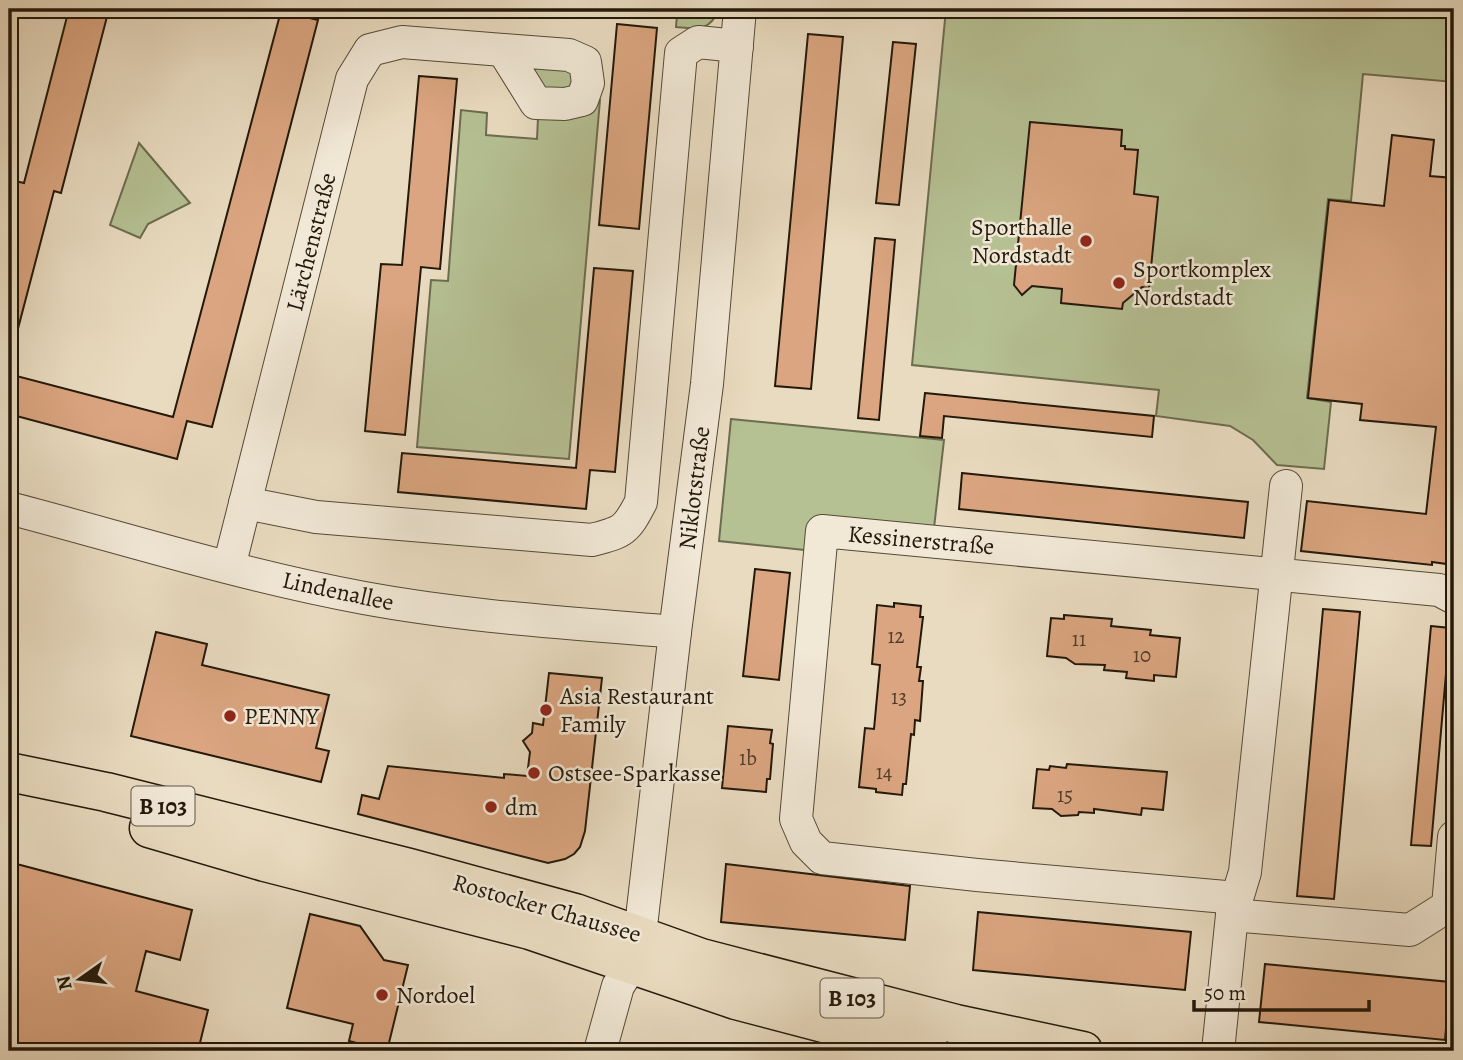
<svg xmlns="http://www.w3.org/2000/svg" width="1463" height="1060" font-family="Alegreya,serif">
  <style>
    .green { fill: #b5c093; stroke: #6c6c4f; stroke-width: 2 }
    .building { fill: #daa580; stroke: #23190b; stroke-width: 2 }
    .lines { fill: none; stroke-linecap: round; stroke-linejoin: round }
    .minor-casing { stroke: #544a38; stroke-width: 34 }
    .major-casing { stroke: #23190b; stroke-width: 41 }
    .minor { stroke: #f1e8d6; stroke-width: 32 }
    .major { stroke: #e9dbc0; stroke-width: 38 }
    .poi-dot { fill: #8f2418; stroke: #f1e8d6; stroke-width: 2.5 }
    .labels { text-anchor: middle; stroke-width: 5; stroke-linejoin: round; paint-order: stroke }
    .number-label { font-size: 21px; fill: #513c28 }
    .shield { fill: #f1e8d6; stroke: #615748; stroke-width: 2 }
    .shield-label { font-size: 23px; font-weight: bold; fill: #23190b }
    .poi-label { font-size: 24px; fill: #23190b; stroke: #f1e8d6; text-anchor: start }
    .street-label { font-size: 24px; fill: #23190b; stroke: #f1e8d6 }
  </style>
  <rect width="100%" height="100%" fill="#e9dbc0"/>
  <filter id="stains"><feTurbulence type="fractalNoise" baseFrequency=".00286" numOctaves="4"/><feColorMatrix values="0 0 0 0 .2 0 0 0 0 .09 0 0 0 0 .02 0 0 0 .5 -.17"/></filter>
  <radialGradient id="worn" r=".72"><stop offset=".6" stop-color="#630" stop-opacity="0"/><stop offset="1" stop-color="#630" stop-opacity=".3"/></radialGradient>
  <g class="green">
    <path d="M671,9H720C708,32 699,29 676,27L677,14Z"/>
    <path d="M946,9H1454V82L1363,74L1351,201L1328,199L1307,398L1331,402L1324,469L1277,465L1253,440L1230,426L1156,416L1159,390L912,365Z"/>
    <path d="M524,60L572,65L573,92H544Z"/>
    <path d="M600,100L569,459L417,447L431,280L448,281L461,110L487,113L486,135L537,139L538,118L564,116Z"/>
    <path d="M139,143L190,203L148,224L140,238L110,225Z"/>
    <path d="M731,419L944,440L934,528L814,551L719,541Z"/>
  </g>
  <g class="building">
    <path d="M69,9H109L61,193L54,191L15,340L9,339V207L15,181L24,183Z"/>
    <path d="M281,11L318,20L212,427L187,421L177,459L9,414V374L173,417Z"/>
    <path d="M617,24L657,28L639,229L599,225Z"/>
    <path d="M808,34L843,37L811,389L775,386Z"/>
    <path d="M893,42L916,44L899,205L876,203Z"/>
    <path d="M419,76L457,79L440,269L421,267L405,435L365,431L381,264L402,265Z"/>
    <path d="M1030,122L1122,130L1121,146H1125V149L1138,150L1134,194L1158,197L1149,288L1142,287L1123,303L1122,309L1061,303L1062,289L1032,286L1022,295L1014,285Z"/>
    <path d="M1392,135L1434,140L1430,176L1454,178V565L1432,562V565L1301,551L1307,501L1426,514L1436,427L1360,420L1362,404L1308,398L1329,200L1384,206Z"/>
    <path d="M875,238L895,240L879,420L858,418Z"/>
    <path d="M594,268L633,271L615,472L590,470L586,509L398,492L402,453L576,468Z"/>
    <path d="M925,393L1154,416L1152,437L944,416L942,438L920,436Z"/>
    <path d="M962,473L1248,502L1244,538L959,509Z"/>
    <path d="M755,569L790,573L779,680L743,676Z"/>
    <path d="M894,603L921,606L920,617H923L917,667H921L919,681H923L920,721L915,720L914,735L911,734L906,784H903L902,795L876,792V789L859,787L865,728L874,729L880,665L872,664L877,605L894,607Z"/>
    <path d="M1323,609L1360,612L1334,899L1297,896Z"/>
    <path d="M1064,615L1112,619L1111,626L1151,630L1150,635L1180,638L1176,677L1154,675V681L1126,678L1127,672L1104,670L1105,665L1075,664L1066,658L1047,656L1051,618L1064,619Z"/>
    <path d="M1431,626L1450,628L1431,846L1411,845Z"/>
    <path d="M156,632L207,644L202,665L329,695L316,748L329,751L321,782L131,736Z"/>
    <path d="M549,673L602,678L585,831L580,847L574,854L565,859L548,863L358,814L362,795L379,799L388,766L504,778V774L527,776L530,752L523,741L532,733L533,723L543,725Z"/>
    <path d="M728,726L772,730L770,743L773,744L770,779H767L766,792L722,788Z"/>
    <path d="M1067,764L1167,772L1163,810L1142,808L1141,815L1094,809V813L1079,812L1078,815L1061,816L1052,809L1033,808L1037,769L1049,770L1050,766L1066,768Z"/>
    <path d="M9,862L192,910L180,960L146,951L136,991L208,1010L198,1051H9Z"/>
    <path d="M726,864L910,886L905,940L721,922Z"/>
    <path d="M978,912L1191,932L1185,990L973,970Z"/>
    <path d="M310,914L360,926L384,960L408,965L387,1051L349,1041L353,1024L287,1008Z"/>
    <path d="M1265,964L1450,982L1445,1040L1259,1022Z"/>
  </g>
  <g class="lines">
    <defs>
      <g id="minor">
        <path d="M503,50L569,55L585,62L588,83L582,100L565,104L536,103Z"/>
        <path d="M245,503L316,517L592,540C623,532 626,531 641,502L681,53L698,42L737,46"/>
        <path d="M9,508C127,539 244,576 364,598C467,617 571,623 675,632"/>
        <path d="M229,567L352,79L370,50L402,42L503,50"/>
        <path d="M1237,898L977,875L822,858L806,842L796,819L822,531L1439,590L1454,598"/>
        <path d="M1232,915L1410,930L1448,906L1454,837"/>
        <path d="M600,1051L618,986L632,964L640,935L675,632L707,384L740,9"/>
        <path d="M1218,1051L1232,915L1245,872L1286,486"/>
      </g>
      <g id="major">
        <path d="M9,772L106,792L409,868L575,913L701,958L956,1024L1083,1051"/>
        <path d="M149,828L265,862L530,930L736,1000L930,1051"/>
      </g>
    </defs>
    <use href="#minor" class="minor-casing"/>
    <use href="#major" class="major-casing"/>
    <use href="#minor" class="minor"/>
    <use href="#major" class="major"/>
  </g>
  <g class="poi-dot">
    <circle cx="1086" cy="241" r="7"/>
    <circle cx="1119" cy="283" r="7"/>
    <circle cx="546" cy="710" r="7"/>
    <circle cx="230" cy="716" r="7"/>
    <circle cx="534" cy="773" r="7"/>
    <circle cx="491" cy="807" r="7"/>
    <circle cx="382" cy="995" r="7"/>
  </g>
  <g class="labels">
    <g class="number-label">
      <text x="896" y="643">12</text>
      <text x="1079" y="646">11</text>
      <text x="1142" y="662">10</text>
      <text x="899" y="704">13</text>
      <text x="748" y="765">1b</text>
      <text x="884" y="779">14</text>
      <text x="1065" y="802">15</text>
    </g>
    <g class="shield">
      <rect x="131.5" y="786.5" width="63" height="39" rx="5"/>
      <rect x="820.5" y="978.5" width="63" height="39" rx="5"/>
    </g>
    <g class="shield-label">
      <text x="163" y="814">B 103</text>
      <text x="852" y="1006">B 103</text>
    </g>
    <g class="poi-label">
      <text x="1072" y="235" text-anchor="end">Sporthalle<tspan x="1072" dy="28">Nordstadt</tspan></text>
      <text x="1133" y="277">Sportkomplex<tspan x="1133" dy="28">Nordstadt</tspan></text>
      <text x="560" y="704">Asia Restaurant<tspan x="560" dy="28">Family</tspan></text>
      <text x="244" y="724">PENNY</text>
      <text x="548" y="781">Ostsee-Sparkasse</text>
      <text x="505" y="815">dm</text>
      <text x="396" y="1003">Nordoel</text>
    </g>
    <g class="street-label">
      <text transform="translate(311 242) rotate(-76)" y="8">Lärchenstraße</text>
      <text transform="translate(694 488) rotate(-83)" y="8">Niklotstraße</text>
      <text transform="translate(921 540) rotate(5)" y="8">Kessinerstraße</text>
      <text transform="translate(338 591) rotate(12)" y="8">Lindenallee</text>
      <text transform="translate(547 908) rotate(16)" y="8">Rostocker Chaussee</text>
    </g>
  </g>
  <rect width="1463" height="1060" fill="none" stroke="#e9dbc0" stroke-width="35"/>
  <rect x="10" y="10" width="1442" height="1039" fill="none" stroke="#23190b" stroke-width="3.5"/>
  <rect x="18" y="18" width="1428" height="1025" fill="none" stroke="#23190b" stroke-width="2"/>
  <g transform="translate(80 979) rotate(256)" stroke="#f1e8d6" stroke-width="5" paint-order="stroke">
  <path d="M0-5L12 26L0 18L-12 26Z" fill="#23190b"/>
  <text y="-10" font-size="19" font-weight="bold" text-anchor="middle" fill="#23190b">N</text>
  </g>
  <path d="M1194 1000v10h175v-10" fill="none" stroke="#23190b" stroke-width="3.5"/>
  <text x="1204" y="1000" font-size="21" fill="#23190b" stroke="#f1e8d6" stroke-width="5" paint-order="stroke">50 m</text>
  <rect width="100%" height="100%" filter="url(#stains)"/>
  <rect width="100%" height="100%" fill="url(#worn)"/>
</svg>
